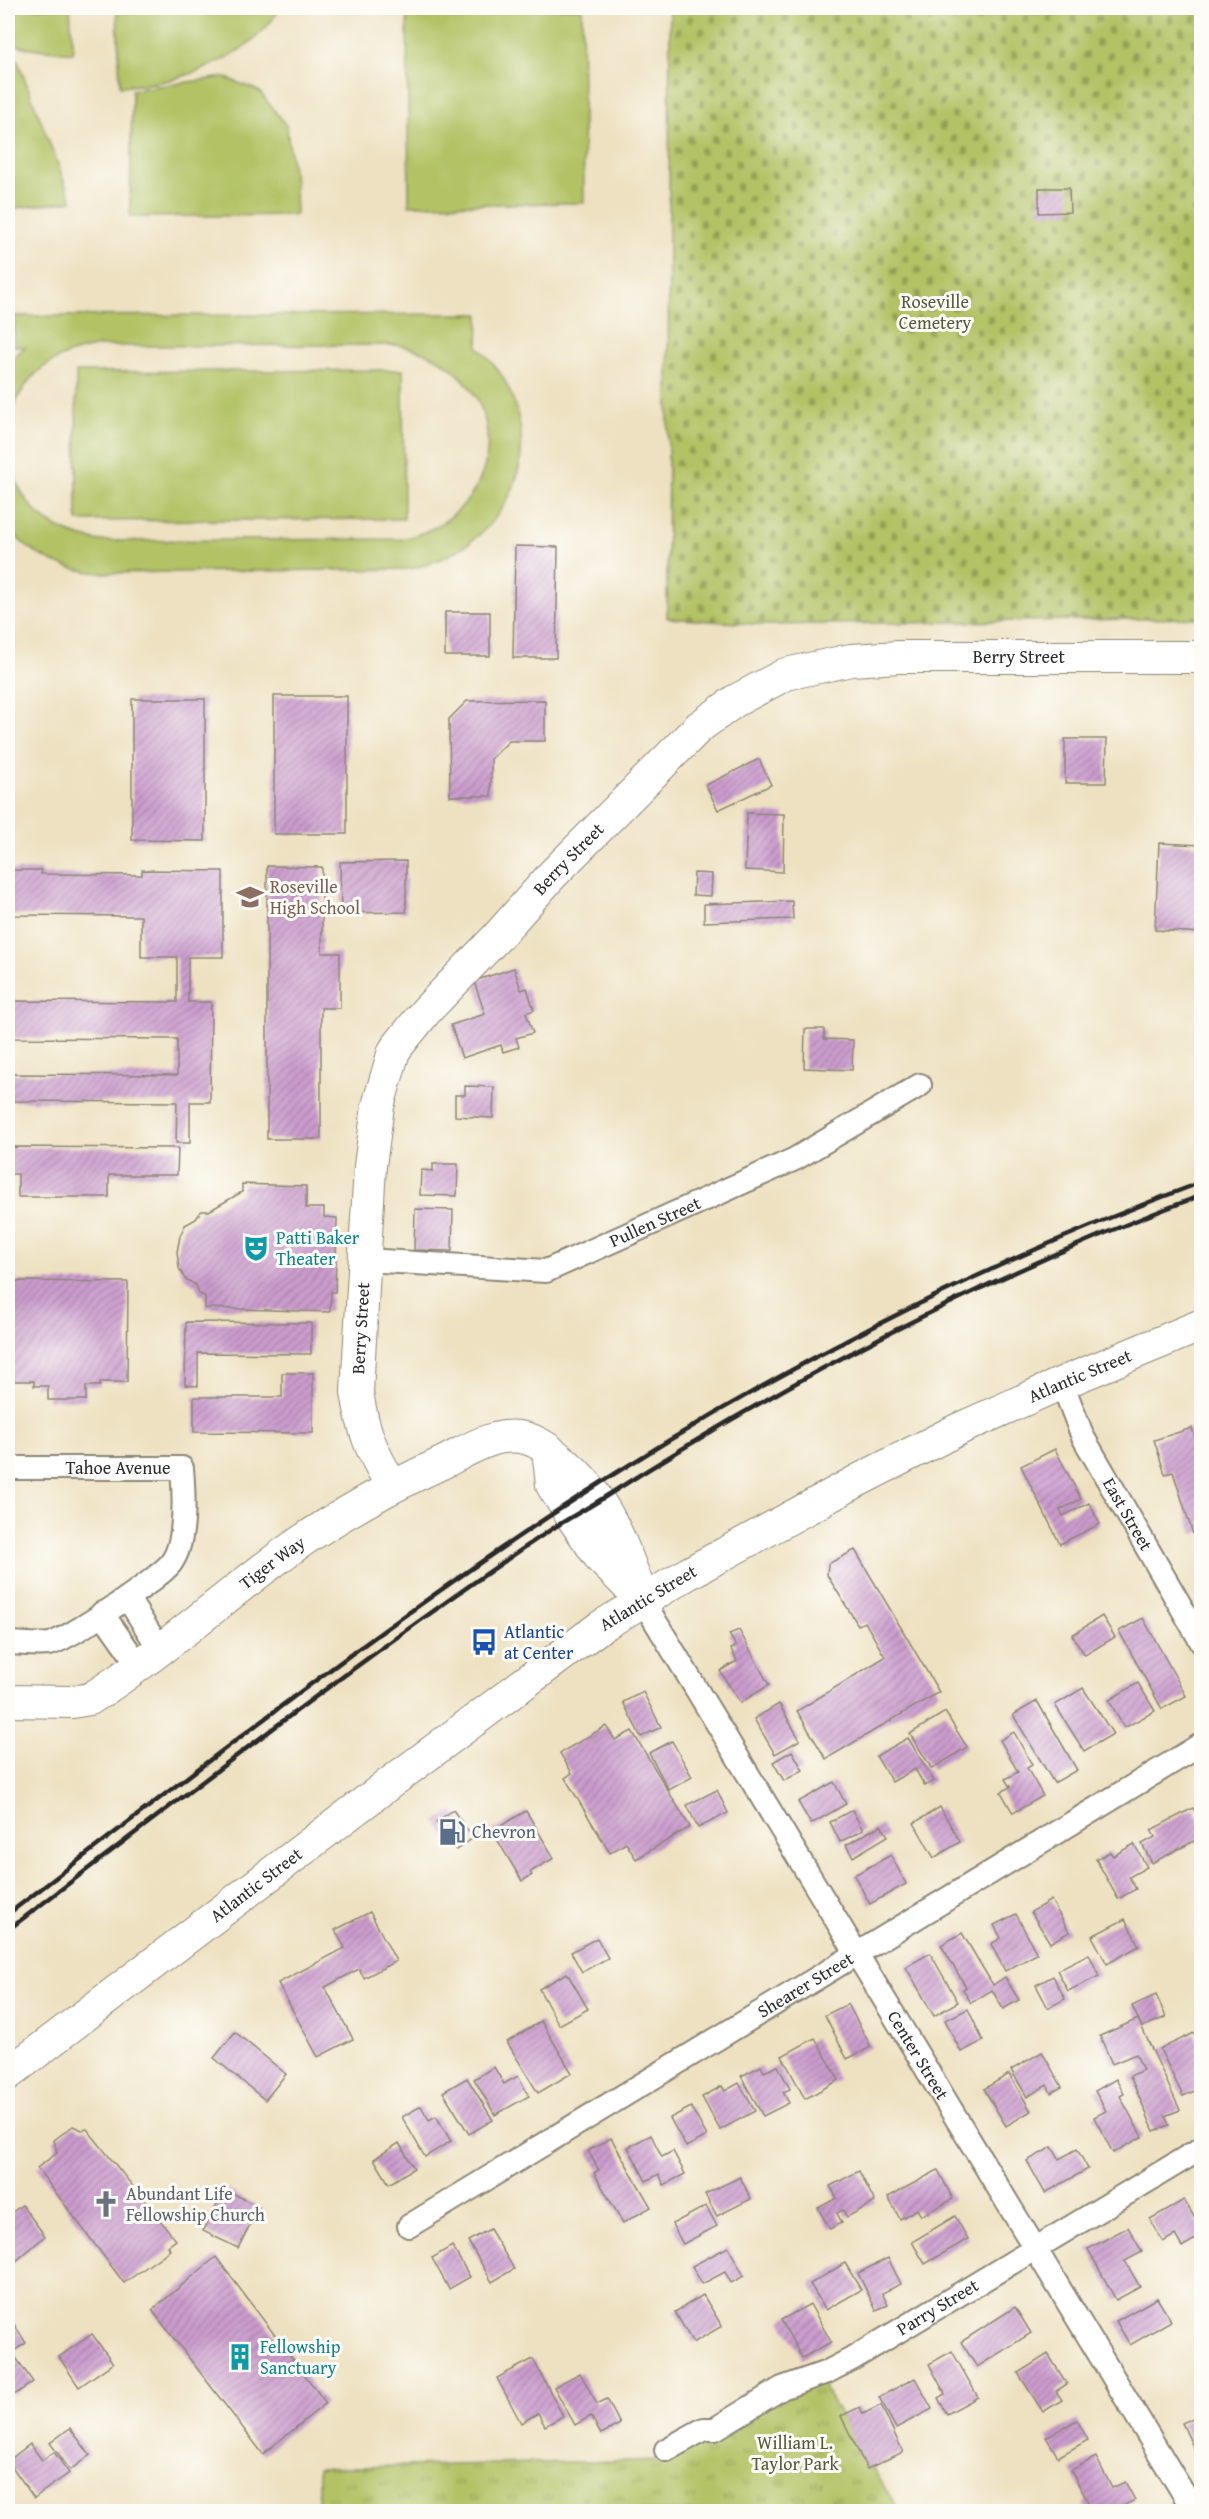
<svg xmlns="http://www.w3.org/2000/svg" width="1209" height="2519" font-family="'Gentium Book Plus',serif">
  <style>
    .grass { fill: url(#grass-tufts); stroke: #6e7648; stroke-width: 1.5 }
    .cemetery { fill: url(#cemetery-stones); stroke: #6e7648; stroke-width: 1.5 }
    .garden { fill: #b2c265; stroke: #6e7648; stroke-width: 1.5 }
    .building { fill: url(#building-hatch) }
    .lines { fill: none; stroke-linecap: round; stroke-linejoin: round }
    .street-casing { stroke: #8c8676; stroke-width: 26 }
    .secondary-casing { stroke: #8c8676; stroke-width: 34 }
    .street { stroke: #fff; stroke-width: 22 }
    .secondary { stroke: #fff; stroke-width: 32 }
    .rail { stroke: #2b2b2b; stroke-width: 4.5 }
    .labels { text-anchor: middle; stroke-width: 6; stroke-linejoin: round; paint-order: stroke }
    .park-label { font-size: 18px; fill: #54583c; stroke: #fdfcf7 }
    .street-label { font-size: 18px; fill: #2b2b2b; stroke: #fdfcf7 }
    .education-label { font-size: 18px; fill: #785e54; stroke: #fdfcf7; text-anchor: start }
    .culture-label { font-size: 18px; fill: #0d838f; stroke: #fdfcf7; text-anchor: start }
    .transit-label { font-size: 18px; fill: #164399; stroke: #fdfcf7; text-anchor: start }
    .service-label { font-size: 18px; fill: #4e5e75; stroke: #fdfcf7; text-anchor: start }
    .worship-label { font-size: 18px; fill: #5b616d; stroke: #fdfcf7; text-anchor: start }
  </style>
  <defs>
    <pattern id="grass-tufts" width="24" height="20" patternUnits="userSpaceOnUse" patternTransform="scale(1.5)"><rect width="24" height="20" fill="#b2c265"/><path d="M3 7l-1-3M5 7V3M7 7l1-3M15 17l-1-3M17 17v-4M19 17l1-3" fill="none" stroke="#919e53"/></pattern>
    <pattern id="cemetery-stones" width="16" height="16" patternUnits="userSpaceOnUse" patternTransform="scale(1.5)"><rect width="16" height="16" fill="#b2c265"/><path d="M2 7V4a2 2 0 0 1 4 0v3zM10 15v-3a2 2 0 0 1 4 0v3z" fill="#919e53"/></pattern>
    <pattern id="building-hatch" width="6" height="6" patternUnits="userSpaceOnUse" patternTransform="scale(1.5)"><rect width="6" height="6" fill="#cb9ccd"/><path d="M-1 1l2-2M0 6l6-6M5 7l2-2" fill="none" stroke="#a57fa7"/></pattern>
  </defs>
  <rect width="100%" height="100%" fill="#fdfcf7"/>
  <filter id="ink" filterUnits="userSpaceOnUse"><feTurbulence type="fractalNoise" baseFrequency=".0167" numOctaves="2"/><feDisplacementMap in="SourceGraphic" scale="12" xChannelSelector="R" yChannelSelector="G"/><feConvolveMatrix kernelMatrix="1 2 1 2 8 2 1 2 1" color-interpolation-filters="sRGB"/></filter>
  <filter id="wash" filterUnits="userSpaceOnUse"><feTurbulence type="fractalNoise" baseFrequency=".008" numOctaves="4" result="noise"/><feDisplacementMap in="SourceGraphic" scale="24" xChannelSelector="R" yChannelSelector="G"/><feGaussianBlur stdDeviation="1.35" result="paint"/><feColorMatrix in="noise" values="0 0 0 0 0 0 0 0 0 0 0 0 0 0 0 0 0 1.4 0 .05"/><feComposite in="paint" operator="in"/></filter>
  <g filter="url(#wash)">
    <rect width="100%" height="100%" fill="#eee1c1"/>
    <path class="grass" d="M815,2373L899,2511H318V2468L670,2460Z"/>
    <path class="cemetery" d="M670,8H1201V618L768,625L667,618Z"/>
    <g class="garden">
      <path d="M8,8H70L73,53L28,48L8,43Z"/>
      <path d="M117,8H280C252,58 176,86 120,86Z"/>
      <path d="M407,8H582L584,203L409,205Z"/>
      <path d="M8,56L17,59L72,201L8,209Z"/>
      <path d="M224,77L259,91L286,125L295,183L296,215L130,217L132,90Z"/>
      <path d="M479,314L478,347C489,358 499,369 506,383C549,468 497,550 410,569L100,573C63,570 34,557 8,529V456C20,508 49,532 100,541L402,539C520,512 514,364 396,345L99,346C48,355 16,378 8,432V362L25,347L14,346V316Z"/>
      <path d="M403,370L404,519L77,521L76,372Z"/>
    </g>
    <g id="blocks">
      <g class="building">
        <path d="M1039,188H1069L1070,212L1039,213Z"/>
        <path d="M515,546L558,547L556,658H513Z"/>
        <rect x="445" y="612" width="45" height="44"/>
        <rect x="274" y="696" width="73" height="138"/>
        <path d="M132,699H205V841L132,840Z"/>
        <path d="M545,700V741H509L491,759V796H450L449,719L467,701Z"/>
        <path d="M1065,739H1107L1106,783H1065Z"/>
        <path d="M759,759L771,785L718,810L706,785Z"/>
        <path d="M747,813L784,814L783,872L745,870Z"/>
        <path d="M1159,843L1202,845V933L1155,930Z"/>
        <path d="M406,861V912L341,913L340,862Z"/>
        <path d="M267,866L322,867V953H340V1008H321V1139H267Z"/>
        <path d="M8,870H41V874L142,875V870L223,871V957H188V1002H211L210,1102H190V1143H176L177,1102L8,1101V1074L177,1075V1039L8,1038V1001L177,1002V957H141V916L8,915Z"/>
        <path d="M694,873L712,874L711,896L693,895Z"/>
        <path d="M792,901L793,919L704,922V904Z"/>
        <path d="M514,968L521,990L527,988L534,1010L526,1013L533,1033L516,1038L519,1047L503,1052L501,1045L462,1058L451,1025L485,1014L474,981Z"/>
        <path d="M805,1029H824V1039L853,1040L852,1070L804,1068Z"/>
        <path d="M465,1086L494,1087L493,1118L455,1116V1095H465Z"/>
        <path d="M8,1147L178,1148L177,1175H109V1197H18V1174H8Z"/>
        <path d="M433,1164H458L457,1196L420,1195L421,1170L433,1171Z"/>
        <path d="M242,1184L306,1186V1208H324V1217L337,1218L335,1292H331L330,1312L205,1308V1296L199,1294L196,1285L185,1279L179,1268L177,1252L180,1236L185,1225L196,1219L201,1211H209L242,1192Z"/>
        <path d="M415,1209L453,1210L452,1251L414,1250Z"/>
        <path d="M8,1281L128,1282L127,1382H100V1386H86V1400H48V1386H34V1381H8Z"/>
        <path d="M186,1322L311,1323V1354L198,1353V1386L185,1385Z"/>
        <path d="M282,1373H313V1433L194,1432V1397H282Z"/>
        <path d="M1192,1428L1202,1458V1532L1193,1534L1173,1472L1165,1474L1154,1440Z"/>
        <path d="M1055,1449L1081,1499L1060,1510L1063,1516L1089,1503L1100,1524L1060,1544L1021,1466Z"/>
        <path d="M855,1550L939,1692L826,1759L797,1711L885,1657L865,1622L858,1625L827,1575L828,1564Z"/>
        <path d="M1102,1616L1115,1637L1085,1655L1072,1635Z"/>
        <path d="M1143,1618L1186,1696L1162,1709L1119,1631Z"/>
        <path d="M739,1630L769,1685L740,1703L720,1671L737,1661L731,1649L736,1646L729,1634Z"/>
        <path d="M1138,1683L1155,1711L1124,1728L1109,1700Z"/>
        <path d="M1083,1688L1113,1734L1084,1751L1055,1705Z"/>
        <path d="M643,1692L661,1727L641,1737L623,1702Z"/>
        <path d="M1037,1701L1077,1770L1054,1783L1013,1715Z"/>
        <path d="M779,1704L800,1740L775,1754L754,1719Z"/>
        <path d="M945,1712L967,1747L932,1769L910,1734Z"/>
        <path d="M606,1726L615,1740L632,1731L690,1827L636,1859L626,1843L610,1853L565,1778L572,1773L560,1753Z"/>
        <path d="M1014,1732L1032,1765L1027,1768L1043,1796L1013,1813L1001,1792L1010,1787L1005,1779L1018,1772L1000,1740Z"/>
        <path d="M908,1738L934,1781L925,1786L915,1769L892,1782L876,1756Z"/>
        <path d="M672,1741L692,1777L669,1790L649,1753Z"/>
        <path d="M792,1751L803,1770L784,1781L773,1762Z"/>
        <path d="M834,1782L846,1804L811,1824L798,1802Z"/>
        <path d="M717,1790L728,1813L698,1828L687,1805Z"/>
        <path d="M940,1807L960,1842L934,1858L914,1823Z"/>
        <path d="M1193,1808L1202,1825V1837L1152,1863L1142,1844L1155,1837L1151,1830Z"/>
        <path d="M453,1810L473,1838L456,1850L436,1822Z"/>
        <path d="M852,1810L863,1830L840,1842L830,1822Z"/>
        <path d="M526,1811L554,1858L530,1872L532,1875L522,1881L492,1831Z"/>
        <path d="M881,1825L888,1836L853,1857L846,1845Z"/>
        <path d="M1134,1844L1147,1867L1129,1877L1136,1889L1118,1899L1096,1859L1110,1852L1113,1856Z"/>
        <path d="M891,1855L906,1884L870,1904L854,1875Z"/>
        <path d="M1051,1900L1069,1932L1050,1943L1031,1912Z"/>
        <path d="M370,1912L396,1961L364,1978L359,1969L325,1987L353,2039L318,2057L278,1983L345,1948L335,1930Z"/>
        <path d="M1016,1914L1037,1954L1005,1971L991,1944L1001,1938L994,1925Z"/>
        <path d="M1125,1919L1139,1946L1107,1964L1092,1936Z"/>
        <path d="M962,1933L993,1985L1005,1977L1019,2000L1003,2009L992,1990L971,2003L963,1989L966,1987L941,1945Z"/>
        <path d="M597,1938L608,1958L582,1972L571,1952Z"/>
        <path d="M930,1953L958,2002L934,2016L906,1967Z"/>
        <path d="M1089,1954L1099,1976L1068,1991L1057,1970Z"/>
        <path d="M567,1973L588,2009L559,2025L539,1989Z"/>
        <path d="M1053,1976L1065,1999L1048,2008L1036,1985Z"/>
        <path d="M1156,1995L1166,2017L1142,2027L1132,2006Z"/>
        <path d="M848,2004L871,2047L847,2059L825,2015Z"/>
        <path d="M968,2009L983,2041L961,2052L945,2020Z"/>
        <path d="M1138,2019L1180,2110L1165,2116L1169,2125L1154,2131L1130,2076L1143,2070L1136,2054L1112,2064L1100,2036Z"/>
        <path d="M541,2021L572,2073L538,2093L507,2042Z"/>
        <path d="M235,2032L286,2074L265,2100L214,2058Z"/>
        <path d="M1194,2033L1201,2047L1197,2048L1202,2057V2088L1183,2096L1160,2049Z"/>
        <path d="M815,2038L839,2080L805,2099L782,2056Z"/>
        <path d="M1042,2052L1062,2087L1051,2093L1047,2085L1027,2097L1011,2070Z"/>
        <path d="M761,2066L764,2072L778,2066L790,2089L783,2092L789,2103L763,2116L741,2076Z"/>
        <path d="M494,2067L504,2084L518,2076L529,2096L495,2115L474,2079Z"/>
        <path d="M1009,2074L1031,2111L1006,2126L984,2089Z"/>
        <path d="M467,2078L493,2120L469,2134L443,2092Z"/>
        <path d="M1116,2079L1124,2094L1120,2096L1142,2137L1113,2153L1094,2117L1106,2111L1095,2091Z"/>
        <path d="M739,2083L755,2111L720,2130L702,2097L722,2086L725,2091Z"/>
        <path d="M421,2106L429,2120L436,2116L451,2141L425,2157L402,2117Z"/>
        <path d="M691,2107L707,2136L686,2147L670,2118Z"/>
        <path d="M73,2126L82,2130L87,2129L176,2240L168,2246L170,2250L124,2283L37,2168L57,2153L54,2140Z"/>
        <path d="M651,2135L662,2157L673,2151L685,2174L664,2185L659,2174L646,2181L628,2147Z"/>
        <path d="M611,2138L651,2207L623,2223L594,2173L599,2170L588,2151Z"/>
        <path d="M399,2143L414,2168L389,2184L374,2159Z"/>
        <path d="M1052,2147L1059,2159L1077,2149L1088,2169L1045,2193L1027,2161Z"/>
        <path d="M938,2170L953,2199L921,2216L917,2209L900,2219L888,2197Z"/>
        <path d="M859,2171L875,2202L847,2217L843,2210L837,2213L842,2223L830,2229L818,2208L837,2198L830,2186Z"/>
        <path d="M740,2177L751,2199L717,2216L705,2194Z"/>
        <path d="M225,2189L259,2207L238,2248L203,2231Z"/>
        <path d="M1184,2200L1202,2230V2235L1182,2247L1175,2235L1163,2242L1150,2219Z"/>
        <path d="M22,2205L45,2236L8,2268V2208L11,2213Z"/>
        <path d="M706,2206L717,2226L683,2244L672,2224Z"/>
        <path d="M955,2216L968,2239L925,2264L912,2242Z"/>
        <path d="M1128,2227L1142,2252L1125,2261L1140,2287L1116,2300L1088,2249Z"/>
        <path d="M490,2229L514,2269L492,2282L468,2241Z"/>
        <path d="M452,2246L470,2277L449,2289L432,2258Z"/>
        <path d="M728,2247L744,2276L731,2283L725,2272L702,2284L692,2266Z"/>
        <path d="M216,2257L326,2403L263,2454L152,2310Z"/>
        <path d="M888,2258L901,2284L882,2293L888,2305L876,2310L858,2273Z"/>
        <path d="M845,2263L861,2290L826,2310L810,2284Z"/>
        <path d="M703,2295L722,2326L693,2343L675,2312Z"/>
        <path d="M1157,2298L1171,2321L1130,2345L1116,2321Z"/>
        <path d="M810,2304L831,2342L802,2358L781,2320Z"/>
        <path d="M1015,2307L1031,2333L977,2367L961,2342Z"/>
        <path d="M8,2315L26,2343L12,2352L33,2382L14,2395L9,2387L8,2388Z"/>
        <path d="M92,2334L113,2363L79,2387L59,2357Z"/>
        <path d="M952,2351L978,2397L947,2414L938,2398L945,2394L929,2364Z"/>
        <path d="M1048,2354L1067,2384L1056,2391L1062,2400L1043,2412L1018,2373Z"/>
        <path d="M533,2359L563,2416L545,2426L538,2413L521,2423L497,2378Z"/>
        <path d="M580,2373L597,2404L607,2399L620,2424L601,2434L591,2416L575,2425L554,2387Z"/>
        <path d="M915,2378L932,2409L896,2428L879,2397Z"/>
        <path d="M881,2405L903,2452L867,2469L841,2416L860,2407L863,2414Z"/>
        <path d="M1202,2414V2451L1196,2453L1182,2423Z"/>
        <path d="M1077,2420L1088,2440L1058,2457L1046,2437Z"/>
        <path d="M70,2428L90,2455L70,2470L50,2443Z"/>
        <path d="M30,2444L42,2460L54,2452L69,2473L34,2498L8,2461Z"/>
        <path d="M1096,2457L1112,2488L1125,2482L1135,2500L1112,2512H1088L1084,2504L1088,2502L1071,2470Z"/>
      </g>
    </g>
  </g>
  <g filter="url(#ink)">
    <use href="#blocks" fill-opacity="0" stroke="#8c8676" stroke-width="1.5"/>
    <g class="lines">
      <defs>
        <g id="street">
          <path id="s1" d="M366,1260L546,1271L795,1159L920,1085"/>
          <path id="s2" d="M1062,1383L1083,1437L1202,1643"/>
          <path id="s3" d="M8,1468H182C184,1493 187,1542 171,1563C160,1578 66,1641 49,1644C36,1646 21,1643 8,1643"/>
          <path d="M128,1599L159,1648"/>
          <path id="s4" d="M643,1601L1193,2509L1202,2503"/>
          <path d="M102,1613L138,1664"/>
          <path id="s5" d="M409,2226L1202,1744"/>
          <path id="s6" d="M666,2450L704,2429H715L782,2388L827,2372L852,2359L1202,2148"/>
        </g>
        <g id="secondary">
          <path d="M548,1449L552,1485L572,1517L601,1559L636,1594"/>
          <path id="s7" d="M392,1486C372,1452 363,1432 357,1392L370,1166L378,1106L394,1051L400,1043L426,1011L498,936L553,874L699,727L735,701L786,674L851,660L899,657H1202"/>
          <path id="s8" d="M8,1701L72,1702L90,1699C159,1655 220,1600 286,1552C335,1517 389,1487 444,1462C468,1450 496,1431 525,1438C538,1441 549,1450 560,1459C606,1495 624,1547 643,1601"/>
          <path id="s9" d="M8,2074L394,1780L600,1627L689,1573L859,1480L959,1429L1062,1383L1202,1325"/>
        </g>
      </defs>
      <use href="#street" class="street-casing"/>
      <use href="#secondary" class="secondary-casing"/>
      <use href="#street" class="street"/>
      <use href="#secondary" class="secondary"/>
      <g class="rail">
        <path d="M8,1914C191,1775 373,1631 566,1505C762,1377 982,1263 1202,1182"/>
        <path d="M8,1930C184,1796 359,1659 543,1535C560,1523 579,1513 597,1502C787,1380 989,1274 1202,1195"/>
      </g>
    </g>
  </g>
  <defs>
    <symbol id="school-bare" viewBox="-9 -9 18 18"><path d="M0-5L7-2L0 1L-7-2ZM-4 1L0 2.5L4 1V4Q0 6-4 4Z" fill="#8d6e63" stroke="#fdfcf7" stroke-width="2.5" paint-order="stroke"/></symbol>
    <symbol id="theatre-bare" viewBox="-9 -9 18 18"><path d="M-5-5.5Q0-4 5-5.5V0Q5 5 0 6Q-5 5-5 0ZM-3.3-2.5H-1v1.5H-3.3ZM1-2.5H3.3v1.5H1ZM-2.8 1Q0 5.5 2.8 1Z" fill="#0f9aa8" stroke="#fdfcf7" stroke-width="2.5" paint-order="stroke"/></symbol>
    <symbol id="bus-bare" viewBox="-9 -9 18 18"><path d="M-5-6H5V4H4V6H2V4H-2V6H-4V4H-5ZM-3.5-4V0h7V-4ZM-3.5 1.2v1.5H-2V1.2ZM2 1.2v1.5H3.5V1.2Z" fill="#1a4fb4" stroke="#fdfcf7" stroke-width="2.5" paint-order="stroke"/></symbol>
    <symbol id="fuel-bare" viewBox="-9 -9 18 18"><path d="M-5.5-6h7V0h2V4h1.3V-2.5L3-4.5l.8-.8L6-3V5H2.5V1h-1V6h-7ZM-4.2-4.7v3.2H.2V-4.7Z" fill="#5c6f8a" stroke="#fdfcf7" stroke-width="2.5" paint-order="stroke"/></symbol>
    <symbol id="church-bare" viewBox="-9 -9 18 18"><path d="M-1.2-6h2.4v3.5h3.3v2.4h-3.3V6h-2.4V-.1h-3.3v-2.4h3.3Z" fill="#6b7280" stroke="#fdfcf7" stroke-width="2.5" paint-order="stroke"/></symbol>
    <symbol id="building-bare" viewBox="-9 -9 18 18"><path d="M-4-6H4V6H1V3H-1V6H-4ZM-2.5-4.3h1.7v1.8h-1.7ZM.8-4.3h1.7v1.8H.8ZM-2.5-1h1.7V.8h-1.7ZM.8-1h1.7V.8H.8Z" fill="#0f9aa8" stroke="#fdfcf7" stroke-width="2.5" paint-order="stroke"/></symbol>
  </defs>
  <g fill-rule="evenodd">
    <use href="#school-bare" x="231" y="878" width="38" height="38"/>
    <use href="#theatre-bare" x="237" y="1229" width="38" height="38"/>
    <use href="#bus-bare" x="465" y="1623" width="38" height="38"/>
    <use href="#fuel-bare" x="433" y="1813" width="38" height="38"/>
    <use href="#church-bare" x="87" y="2185" width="38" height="38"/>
    <use href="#building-bare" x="221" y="2338" width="38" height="38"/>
  </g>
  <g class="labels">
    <g class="park-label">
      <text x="935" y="308">Roseville<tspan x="935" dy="21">Cemetery</tspan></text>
      <text x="795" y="2449">William L.<tspan x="795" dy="21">Taylor Park</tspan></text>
    </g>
    <g class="street-label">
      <text dy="6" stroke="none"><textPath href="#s7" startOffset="1227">Berry Street</textPath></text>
      <text dy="6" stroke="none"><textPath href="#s7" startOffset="705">Berry Street</textPath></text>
      <text dy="6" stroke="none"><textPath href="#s1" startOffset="300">Pullen Street</textPath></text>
      <text dy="6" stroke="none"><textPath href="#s7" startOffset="165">Berry Street</textPath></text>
      <text dy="6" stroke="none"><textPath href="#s9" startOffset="1284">Atlantic Street</textPath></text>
      <text dy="6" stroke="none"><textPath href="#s3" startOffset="110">Tahoe Avenue</textPath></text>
      <text dy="6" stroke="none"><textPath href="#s2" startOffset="147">East Street</textPath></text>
      <text dy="6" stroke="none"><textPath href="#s8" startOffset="310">Tiger Way</textPath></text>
      <text dy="6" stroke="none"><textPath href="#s9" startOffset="798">Atlantic Street</textPath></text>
      <text dy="6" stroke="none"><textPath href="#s9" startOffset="312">Atlantic Street</textPath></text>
      <text dy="6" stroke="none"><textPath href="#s5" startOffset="464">Shearer Street</textPath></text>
      <text dy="6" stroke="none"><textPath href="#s4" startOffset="531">Center Street</textPath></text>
      <text dy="6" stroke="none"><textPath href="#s6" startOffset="309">Parry Street</textPath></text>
    </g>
    <g class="education-label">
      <text x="270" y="893">Roseville<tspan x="270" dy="21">High School</tspan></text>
    </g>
    <g class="culture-label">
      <text x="276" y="1244">Patti Baker<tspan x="276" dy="21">Theater</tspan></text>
      <text x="260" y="2353">Fellowship<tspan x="260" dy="21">Sanctuary</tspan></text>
    </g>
    <g class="transit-label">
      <text x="504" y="1638">Atlantic<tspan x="504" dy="21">at Center</tspan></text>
    </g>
    <g class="service-label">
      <text x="472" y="1838">Chevron</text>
    </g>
    <g class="worship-label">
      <text x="126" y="2200">Abundant Life<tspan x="126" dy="21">Fellowship Church</tspan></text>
    </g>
  </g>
  <rect width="1209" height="2519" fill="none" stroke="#fdfcf7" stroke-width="30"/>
</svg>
